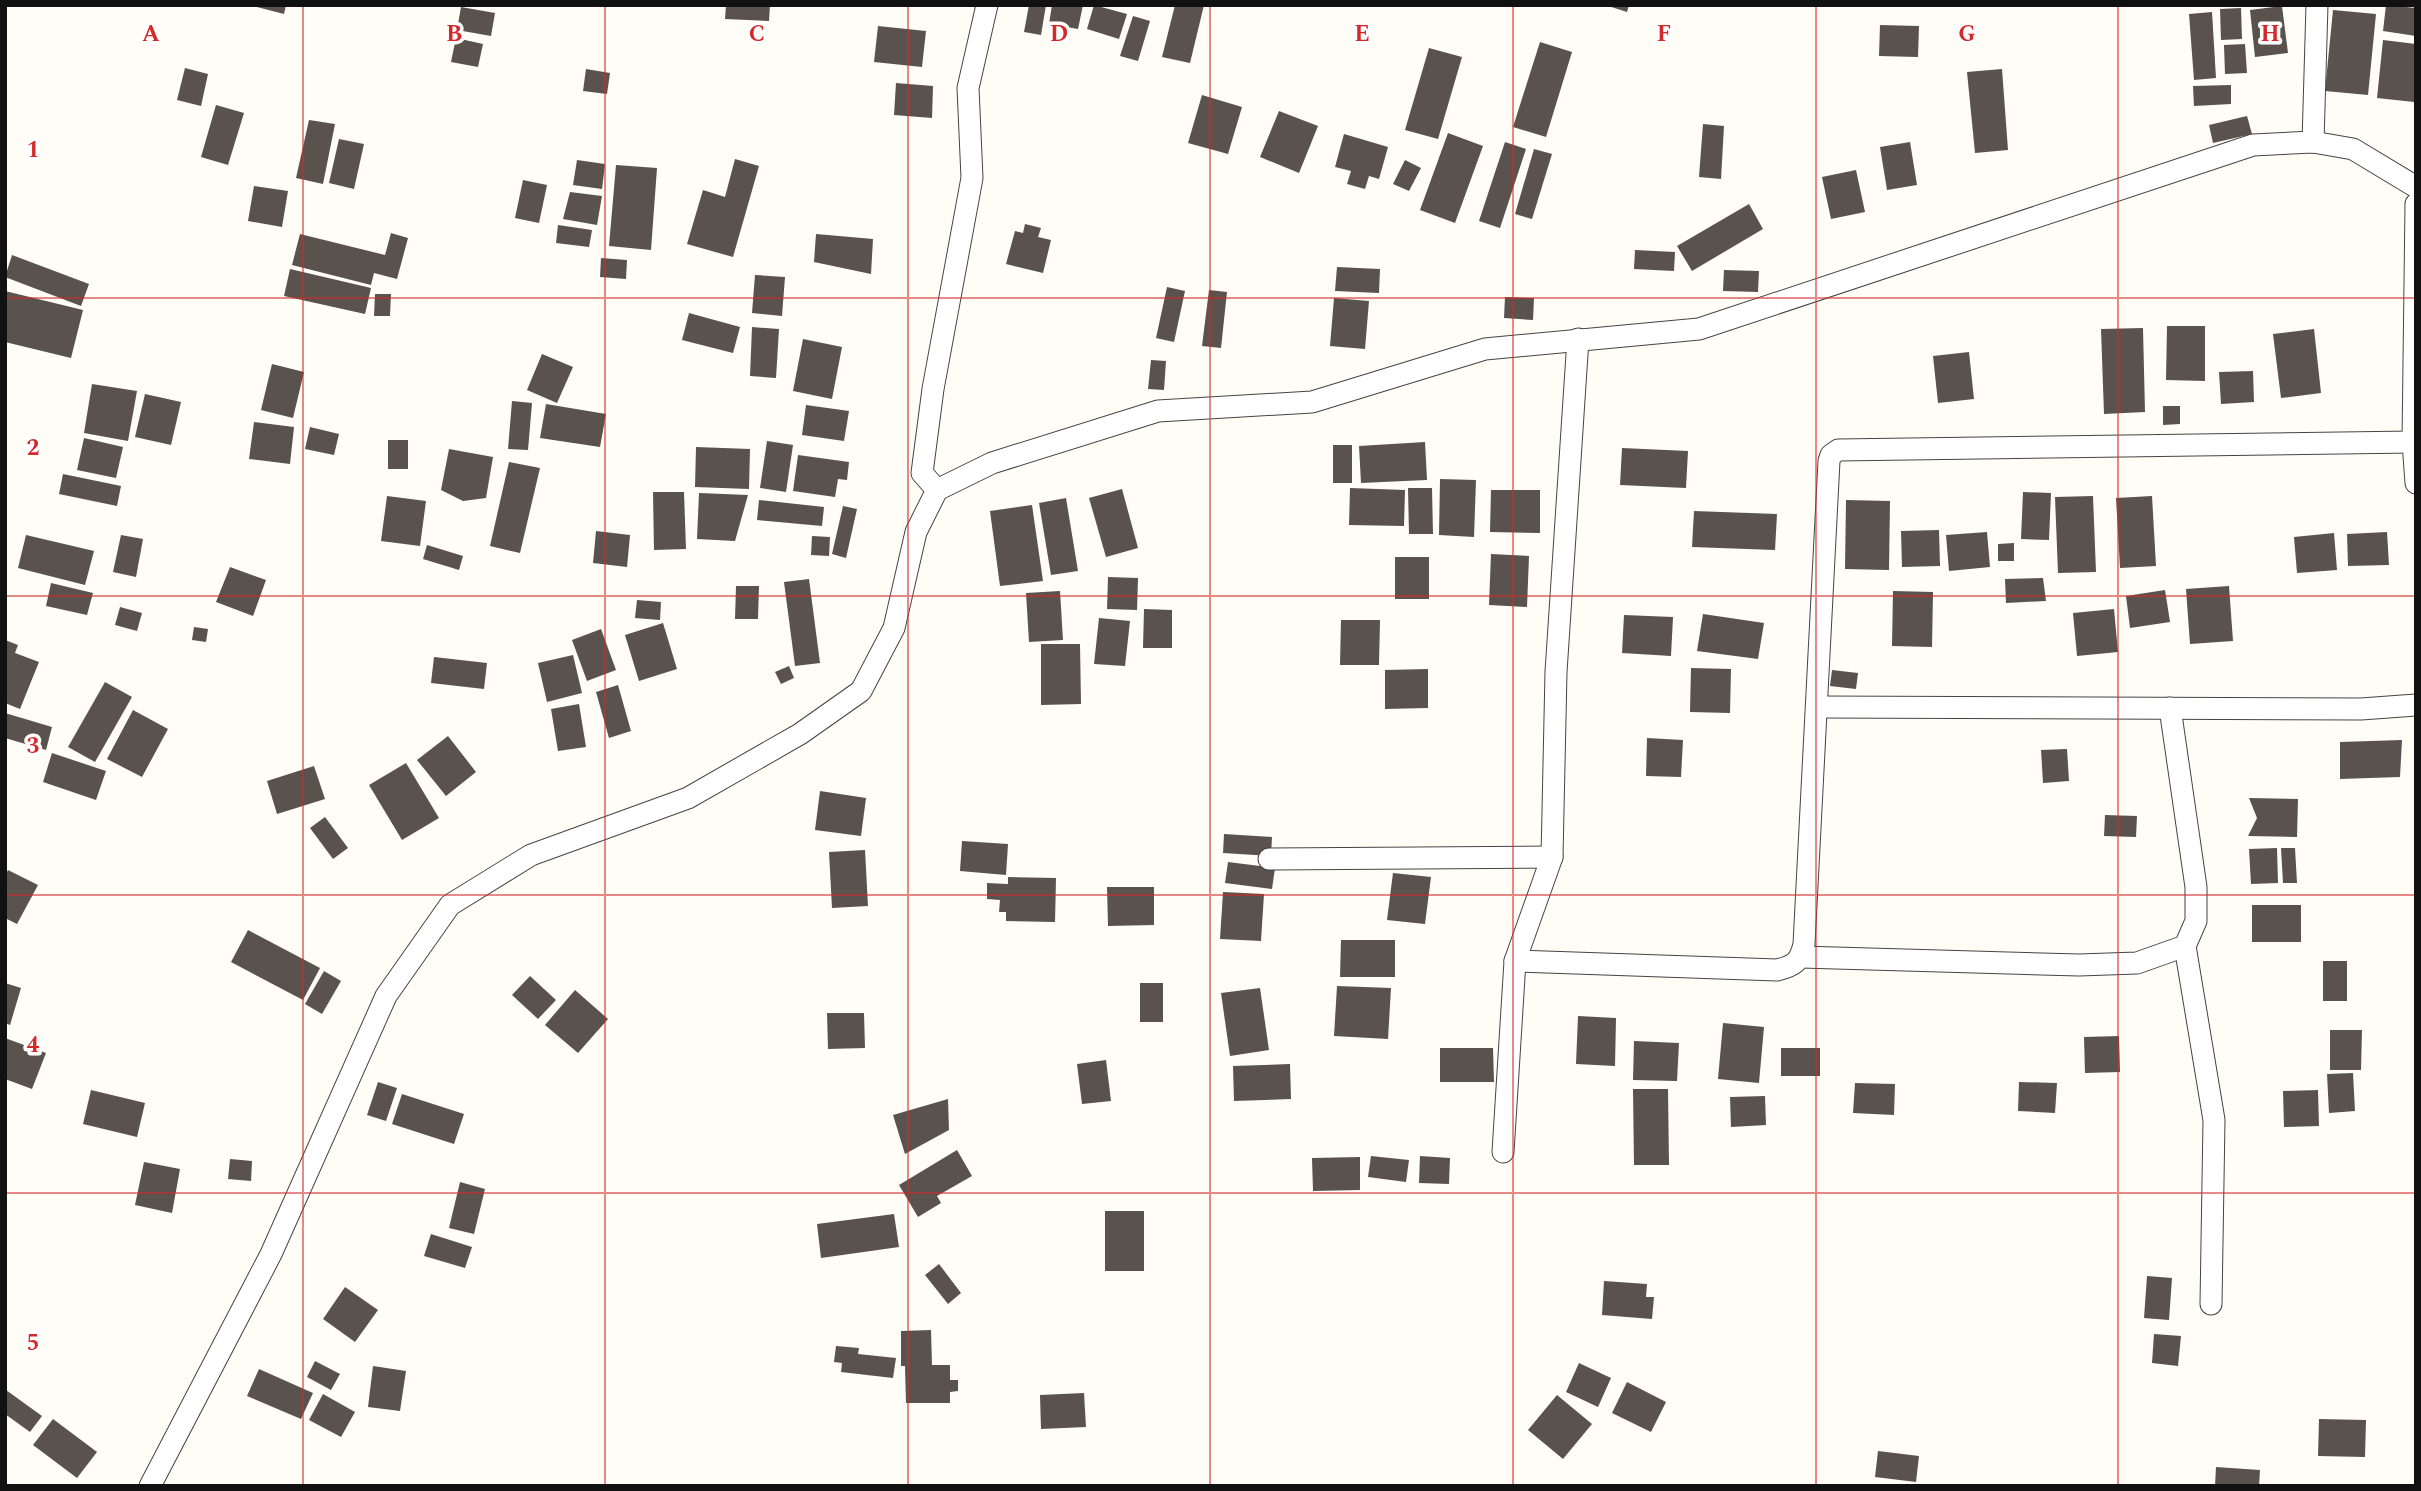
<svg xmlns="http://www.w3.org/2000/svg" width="2421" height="1491" font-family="Spectral,serif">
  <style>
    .building { fill: #5a524d }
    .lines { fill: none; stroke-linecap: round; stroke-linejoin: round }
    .street-casing { stroke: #444; stroke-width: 23 }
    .street { stroke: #fff; stroke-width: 21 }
    .grid { fill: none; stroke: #d62828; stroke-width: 2; stroke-opacity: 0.55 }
    .grid-label { font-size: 23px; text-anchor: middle; font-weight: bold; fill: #d62828; stroke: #fff; stroke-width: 7; stroke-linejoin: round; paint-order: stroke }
  </style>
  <rect width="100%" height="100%" fill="#fffdf5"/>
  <g class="building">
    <path d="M249,5H286L284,14Z"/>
    <path d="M726,5H770L769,21L725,19Z"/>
    <path d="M1029,5H1046L1041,35L1024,32Z"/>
    <path d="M1052,5H1083L1078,29L1049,24Z"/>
    <path d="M1094,5L1127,14L1119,39L1087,29Z"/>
    <path d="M1175,5H1204L1190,63L1162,57Z"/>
    <path d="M1605,5H1629L1627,12Z"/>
    <path d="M2386,5L2416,8V36L2383,31Z"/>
    <path d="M2282,6L2288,53L2255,57L2250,10Z"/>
    <path d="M461,7L495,13L491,36L457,30Z"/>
    <path d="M2241,8L2242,39L2221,40L2220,9Z"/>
    <path d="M2333,10L2376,14L2368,95L2325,91Z"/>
    <path d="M2212,12L2216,78L2194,80L2189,14Z"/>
    <path d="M1133,16L1150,21L1138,61L1120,56Z"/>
    <path d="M1880,25L1919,26L1918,57L1879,56Z"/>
    <path d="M878,26L926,31L922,67L874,62Z"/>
    <path d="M456,38L483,44L478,67L451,62Z"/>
    <path d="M2383,40L2416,44L2414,102L2377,98Z"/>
    <path d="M1540,42L1572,52L1546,137L1513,127Z"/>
    <path d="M2245,44L2247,73L2225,74L2224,45Z"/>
    <path d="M1429,48L1462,57L1438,139L1405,130Z"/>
    <path d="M185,68L208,74L201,106L177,100Z"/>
    <path d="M586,69L610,73L607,94L583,91Z"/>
    <path d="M2002,69L2008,150L1975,153L1967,72Z"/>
    <path d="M896,83L933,86L932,118L894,115Z"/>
    <path d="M2231,85V104L2194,106L2193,86Z"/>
    <path d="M1202,95L1242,107L1228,154L1188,143Z"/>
    <path d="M216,105L244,113L228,165L201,157Z"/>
    <path d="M1279,111L1318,126L1299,173L1260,157Z"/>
    <path d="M2247,116L2252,134L2213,143L2209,125Z"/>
    <path d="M309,120L335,124L323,184L296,178Z"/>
    <path d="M1703,124L1724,126L1721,179L1699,177Z"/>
    <path d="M1448,133L1483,146L1455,223L1420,210Z"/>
    <path d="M1344,134L1388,147L1379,179L1369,176L1365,189L1347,184L1351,171L1335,167Z"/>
    <path d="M339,139L364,144L354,189L329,183Z"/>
    <path d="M1505,142L1526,149L1500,228L1479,221Z"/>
    <path d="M1910,142L1917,185L1887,190L1880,147Z"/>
    <path d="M1534,149L1552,154L1532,219L1515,214Z"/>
    <path d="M735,159L759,166L733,257L687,244L703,190L725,197Z"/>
    <path d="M577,160L605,164L602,189L573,185Z"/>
    <path d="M1405,160L1421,168L1409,191L1393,184Z"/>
    <path d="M616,165L657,168L651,250L609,246Z"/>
    <path d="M1856,170L1865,212L1831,219L1822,177Z"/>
    <path d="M523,180L547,185L539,223L515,218Z"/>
    <path d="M254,186L288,191L282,227L248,221Z"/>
    <path d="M570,192L602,196L597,225L563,219Z"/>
    <path d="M1749,204L1763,229L1692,271L1677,246Z"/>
    <path d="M1025,224L1041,228L1038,237L1051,240L1043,273L1006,264L1015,231L1023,233Z"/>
    <path d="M558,225L592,230L589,247L556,243Z"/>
    <path d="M391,233L408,238L397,279L374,273L371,285L292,265L300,234L385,255Z"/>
    <path d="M816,234L873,239L871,274L814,262Z"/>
    <path d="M1635,250L1675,252L1674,271L1634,269Z"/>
    <path d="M12,255L89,284L81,306L5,277Z"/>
    <path d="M601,258L627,260L626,279L600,277Z"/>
    <path d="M1337,267L1380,269L1379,293L1335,291Z"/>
    <path d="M290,269L371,288L365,314L284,296Z"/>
    <path d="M1724,270L1759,271L1758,292L1723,291Z"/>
    <path d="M755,275L785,277L782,316L752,313Z"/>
    <path d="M1167,287L1185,291L1174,342L1156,338Z"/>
    <path d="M1209,290L1227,292L1221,348L1202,346Z"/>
    <path d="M5,291L83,310L71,358L5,342Z"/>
    <path d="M375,294H391L390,316H374Z"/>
    <path d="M1505,297L1534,298L1533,320L1504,318Z"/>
    <path d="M1334,298L1369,301L1365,349L1330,346Z"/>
    <path d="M689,313L740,327L733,353L682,340Z"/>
    <path d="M2167,326H2205V381L2166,380Z"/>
    <path d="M752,327L779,329L776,378L750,376Z"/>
    <path d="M2143,328L2145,412L2104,414L2101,329Z"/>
    <path d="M2314,329L2321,393L2281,398L2273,334Z"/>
    <path d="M803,339L842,347L832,399L793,391Z"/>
    <path d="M1969,352L1974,399L1938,403L1933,356Z"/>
    <path d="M542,354L573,367L557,403L527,390Z"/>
    <path d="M1151,360L1166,361L1164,390L1148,389Z"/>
    <path d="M272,364L304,372L293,418L261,410Z"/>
    <path d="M2253,371L2254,402L2221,404L2219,372Z"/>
    <path d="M92,384L137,391L128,441L84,433Z"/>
    <path d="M145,394L181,402L171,445L135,437Z"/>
    <path d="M512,401L532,403L528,450L508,449Z"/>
    <path d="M546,404L606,414L600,447L540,438Z"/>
    <path d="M806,405L849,411L844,441L802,435Z"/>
    <path d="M2163,406H2180V424L2163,425Z"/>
    <path d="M254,422L294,427L290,464L249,459Z"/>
    <path d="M310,427L339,434L334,455L305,449Z"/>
    <path d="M84,438L123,447L116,478L77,470Z"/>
    <rect x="388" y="440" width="20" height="29"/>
    <path d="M767,441L793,445L786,492L760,488Z"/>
    <path d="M1425,442L1427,480L1361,483L1359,446Z"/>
    <rect x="1333" y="445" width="19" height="38"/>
    <path d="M696,447L750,449L749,489L695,487Z"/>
    <path d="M1622,448L1688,451L1686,488L1620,485Z"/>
    <path d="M449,449L493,457L486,498L463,501L441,490Z"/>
    <path d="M798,455L849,462L847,480L838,479L835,497L793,491Z"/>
    <path d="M509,462L540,468L520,553L490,546Z"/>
    <path d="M63,474L121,486L117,506L59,494Z"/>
    <path d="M1440,479L1476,480L1474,537L1439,535Z"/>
    <path d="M1350,488L1405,490L1404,526L1349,525Z"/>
    <path d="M1408,488H1432L1433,534H1409Z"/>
    <path d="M1122,489L1138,548L1106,557L1089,498Z"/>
    <path d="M1491,490H1540V533L1490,532Z"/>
    <path d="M653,492H684L686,549L654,550Z"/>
    <path d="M2023,492L2051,493L2049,540L2021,539Z"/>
    <path d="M699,493L748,495L735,541L697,539Z"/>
    <path d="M387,496L426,501L420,546L381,541Z"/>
    <path d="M2093,496L2096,572L2058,573L2055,497Z"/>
    <path d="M2152,496L2156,566L2120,568L2116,498Z"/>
    <path d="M1066,498L1078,571L1051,575L1039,503Z"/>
    <path d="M759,500L824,507L822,526L757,520Z"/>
    <path d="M1846,500L1890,501L1889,570L1845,569Z"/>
    <path d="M1032,505L1043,581L1000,586L990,511Z"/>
    <path d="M843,506L857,509L846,558L832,554Z"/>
    <path d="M1694,511L1777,514L1775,550L1692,547Z"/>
    <path d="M1939,530L1940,566L1902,567L1901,531Z"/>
    <path d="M596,531L630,535L627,567L593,563Z"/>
    <path d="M1987,532L1990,567L1949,571L1946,535Z"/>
    <path d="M2387,532L2389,565L2348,566L2347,534Z"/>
    <path d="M2334,533L2337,570L2297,573L2294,537Z"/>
    <path d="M26,535L94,551L85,585L18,568Z"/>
    <path d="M121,535L143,539L136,577L113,572Z"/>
    <path d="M812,536L830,537L829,556L811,555Z"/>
    <path d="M2014,543V561H1998V544Z"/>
    <path d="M427,545L463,556L459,570L423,559Z"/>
    <path d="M1491,554L1529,556L1527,607L1489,605Z"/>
    <rect x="1395" y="557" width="34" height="42"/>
    <path d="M230,567L266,580L253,616L216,602Z"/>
    <path d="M1108,577L1138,578L1137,610L1107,609Z"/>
    <path d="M2043,578L2046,601L2006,603L2005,579Z"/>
    <path d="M809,579L820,663L795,666L784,582Z"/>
    <path d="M51,583L93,593L87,615L46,606Z"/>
    <path d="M736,586H759L758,619H735Z"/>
    <path d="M2229,586L2233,641L2190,644L2186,589Z"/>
    <path d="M2165,590L2170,622L2130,628L2126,596Z"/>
    <path d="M1060,591L1063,640L1029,642L1026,593Z"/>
    <path d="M1893,591L1933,592L1932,647L1892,646Z"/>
    <path d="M637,600L661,602L660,620L635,618Z"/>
    <path d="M120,607L142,613L137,631L115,625Z"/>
    <path d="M1144,609L1172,610V648H1143Z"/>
    <path d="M2114,609L2118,652L2077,656L2073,613Z"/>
    <path d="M1703,614L1764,623L1758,659L1697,651Z"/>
    <path d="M1624,615L1673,617L1671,656L1622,653Z"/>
    <path d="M1099,618L1130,621L1125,666L1094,664Z"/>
    <path d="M1341,620H1380L1379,665H1340Z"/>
    <path d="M663,623L677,669L639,681L625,635Z"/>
    <path d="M194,627L208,629L206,642L192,640Z"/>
    <path d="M601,629L616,670L587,681L572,640Z"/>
    <path d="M5,640L18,645L15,653L39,662L20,709L5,703Z"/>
    <path d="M1041,644H1080L1081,704L1041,705Z"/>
    <path d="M573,655L582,693L547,702L538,663Z"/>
    <path d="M434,657L487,663L484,689L431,683Z"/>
    <path d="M789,666L794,678L781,684L775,672Z"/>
    <path d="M1691,668L1731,669L1730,713L1690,712Z"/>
    <path d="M1428,669V708L1385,709V670Z"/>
    <path d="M1832,670L1858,673L1856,689L1830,686Z"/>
    <path d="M105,682L132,697L95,762L68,747Z"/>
    <path d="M618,685L631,731L609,738L596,692Z"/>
    <path d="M579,704L586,747L558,751L551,709Z"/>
    <path d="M133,710L168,729L142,777L107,759Z"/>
    <path d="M5,713L52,727L46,750L5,738Z"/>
    <path d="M448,736L476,772L446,796L417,760Z"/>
    <path d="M1647,738L1683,740L1681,777L1646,776Z"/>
    <path d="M2402,740L2400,777L2340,779V742Z"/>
    <path d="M2067,749L2069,781L2043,783L2041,750Z"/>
    <path d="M52,753L106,771L96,800L43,782Z"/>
    <path d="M406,763L439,818L402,840L369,785Z"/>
    <path d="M314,766L325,799L277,814L267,781Z"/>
    <path d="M820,791L866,798L861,836L815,830Z"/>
    <path d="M2249,798L2298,799L2297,837L2248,836L2257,818Z"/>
    <path d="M2105,815L2137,816L2136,837L2104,836Z"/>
    <path d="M325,817L348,848L333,859L310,828Z"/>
    <path d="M1224,834L1272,837L1271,856L1223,853Z"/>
    <path d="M962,841L1008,844L1006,875L960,871Z"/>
    <path d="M2277,848L2278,883L2251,884L2249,849Z"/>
    <path d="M2281,848H2295L2297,883H2283Z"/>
    <path d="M865,850L868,906L832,908L829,852Z"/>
    <path d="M1228,862L1275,868L1272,889L1225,883Z"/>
    <path d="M8,870L38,885L17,924L5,918V876Z"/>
    <path d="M1393,873L1431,877L1425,924L1387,920Z"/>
    <path d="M1008,877L1056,878L1055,922L1006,921V912H999L1000,900L987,899V883L1008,884Z"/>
    <path d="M1107,887H1154V925L1108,926Z"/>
    <path d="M1223,892L1264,894L1261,941L1220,939Z"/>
    <rect x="2252" y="905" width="49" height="37"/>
    <path d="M248,930L320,968L303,1000L231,962Z"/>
    <path d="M1341,940H1395V977H1340Z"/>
    <rect x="2323" y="961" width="24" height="40"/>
    <path d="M324,971L341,981L322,1014L305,1004Z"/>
    <path d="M530,976L556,1000L538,1019L512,995Z"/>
    <path d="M5,983L21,988L10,1025L5,1023Z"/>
    <rect x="1140" y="983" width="23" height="39"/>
    <path d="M1337,986L1391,988L1388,1039L1334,1036Z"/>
    <path d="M1260,988L1269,1050L1230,1056L1221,993Z"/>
    <path d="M575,990L608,1019L578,1053L545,1025Z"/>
    <path d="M827,1013H864L865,1048L828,1049Z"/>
    <path d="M1578,1016L1616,1018L1615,1066L1576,1064Z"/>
    <path d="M1723,1023L1764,1027L1759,1083L1718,1079Z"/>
    <path d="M2330,1030H2362L2361,1070H2330Z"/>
    <path d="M2119,1036L2120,1072L2085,1073L2084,1037Z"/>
    <path d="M5,1038L46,1053L32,1089L5,1079Z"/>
    <path d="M1634,1041L1679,1043L1677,1081L1633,1080Z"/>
    <path d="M1440,1048H1493L1494,1082H1440Z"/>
    <rect x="1781" y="1048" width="39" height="28"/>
    <path d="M1106,1060L1111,1101L1082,1104L1077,1064Z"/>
    <path d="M1290,1064L1291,1099L1234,1101L1233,1066Z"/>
    <path d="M2353,1073L2355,1111L2329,1113L2327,1074Z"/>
    <path d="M378,1082L397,1088L386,1121L367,1115Z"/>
    <path d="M2019,1082L2057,1083L2055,1113L2018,1111Z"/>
    <path d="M1855,1083L1895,1084L1894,1115L1853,1113Z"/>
    <path d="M1633,1089H1668L1669,1165H1634Z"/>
    <path d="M91,1090L145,1103L137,1137L83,1124Z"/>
    <path d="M2318,1090L2319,1126L2284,1127L2283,1091Z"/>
    <path d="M402,1094L464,1114L454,1144L392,1124Z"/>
    <path d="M1765,1096L1766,1125L1731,1127L1730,1097Z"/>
    <path d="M948,1099L949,1130L905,1154L893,1115Z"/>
    <path d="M957,1150L972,1176L937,1196L941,1203L918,1217L899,1185Z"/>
    <path d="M1371,1156L1409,1160L1406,1182L1368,1177Z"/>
    <path d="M1420,1156L1450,1158L1449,1184L1419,1183Z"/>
    <path d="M1360,1157V1190L1313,1191L1312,1158Z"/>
    <path d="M230,1159L252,1161L251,1181L228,1179Z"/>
    <path d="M144,1162L180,1169L172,1213L135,1205Z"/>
    <path d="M460,1182L485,1189L474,1234L449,1228Z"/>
    <rect x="1105" y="1211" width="39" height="60"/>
    <path d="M894,1214L899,1247L821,1258L817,1224Z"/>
    <path d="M431,1234L472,1247L465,1268L424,1256Z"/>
    <path d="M939,1264L961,1293L948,1304L925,1275Z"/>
    <path d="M2147,1276L2172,1278L2169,1320L2144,1318Z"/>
    <path d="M1604,1281L1647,1284L1646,1297H1654L1652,1319L1602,1315Z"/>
    <path d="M345,1287L378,1310L355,1342L323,1319Z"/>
    <path d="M931,1330L932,1365H950V1380H958V1391L950,1392V1403H906L905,1366H901V1331Z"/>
    <path d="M2154,1334L2181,1336L2178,1366L2152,1363Z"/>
    <path d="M836,1346L859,1348L858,1354L896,1358L893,1378L841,1372L842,1363L834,1362Z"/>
    <path d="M315,1361L340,1374L331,1390L307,1377Z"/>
    <path d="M1579,1363L1611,1378L1598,1407L1566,1392Z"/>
    <path d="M373,1366L406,1371L400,1411L368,1407Z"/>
    <path d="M259,1369L313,1393L301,1419L247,1396Z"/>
    <path d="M1627,1382L1666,1402L1651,1432L1612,1413Z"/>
    <path d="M6,1390L42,1416L30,1432L5,1414Z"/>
    <path d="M1084,1393L1086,1427L1041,1429L1040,1395Z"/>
    <path d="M323,1394L355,1412L341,1437L309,1420Z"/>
    <path d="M1557,1395L1592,1424L1563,1459L1528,1430Z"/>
    <path d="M53,1419L97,1452L77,1478L33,1445Z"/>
    <path d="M2319,1419L2366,1420L2365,1457L2318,1456Z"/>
    <path d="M1878,1451L1919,1456L1916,1482L1875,1477Z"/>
    <path d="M2216,1467L2260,1470L2259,1486H2215Z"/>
  </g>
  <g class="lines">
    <defs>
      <g id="street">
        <path d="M2313,142L2317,5"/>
        <path d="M2416,204L2413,442L2416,483"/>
        <path d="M937,490L922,473L933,389L972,178L968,88L987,5"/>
        <path d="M1817,707L2361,709L2416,705"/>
        <path d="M1269,859L1552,857"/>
        <path d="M2185,946L2214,1120L2211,1304"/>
        <path d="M1801,957L2079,965L2137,963L2185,946L2196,921V887L2170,708"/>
        <path d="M1515,961L1777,970C1794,966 1800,962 1804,944L1829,461L1831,455L1838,450L2413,442"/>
        <path d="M1503,1152L1515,961L1552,857L1556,672L1578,339"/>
        <path d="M150,1486L271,1254L386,996L450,905L531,855L688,798L800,734L861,691L894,628L916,532L937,490L992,463L1158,411L1312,402L1485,349L1699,329L2253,145L2313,142L2353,149L2416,187"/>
      </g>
    </defs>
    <use href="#street" class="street-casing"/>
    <use href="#street" class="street"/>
  </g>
  <path class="grid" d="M303,5V1486M605,5V1486M908,5V1486M1210,5V1486M1513,5V1486M1816,5V1486M2118,5V1486M5,298H2416M5,596H2416M5,895H2416M5,1193H2416"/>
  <g class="grid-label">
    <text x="151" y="41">A</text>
    <text x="454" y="41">B</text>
    <text x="757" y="41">C</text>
    <text x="1059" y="41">D</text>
    <text x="1362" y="41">E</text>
    <text x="1664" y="41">F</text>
    <text x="1967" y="41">G</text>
    <text x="2270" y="41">H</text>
    <text x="33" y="157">1</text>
    <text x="33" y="455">2</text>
    <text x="33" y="753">3</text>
    <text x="33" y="1052">4</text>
    <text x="33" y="1350">5</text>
  </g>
  <rect width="2421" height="1491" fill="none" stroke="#111111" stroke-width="14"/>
</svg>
